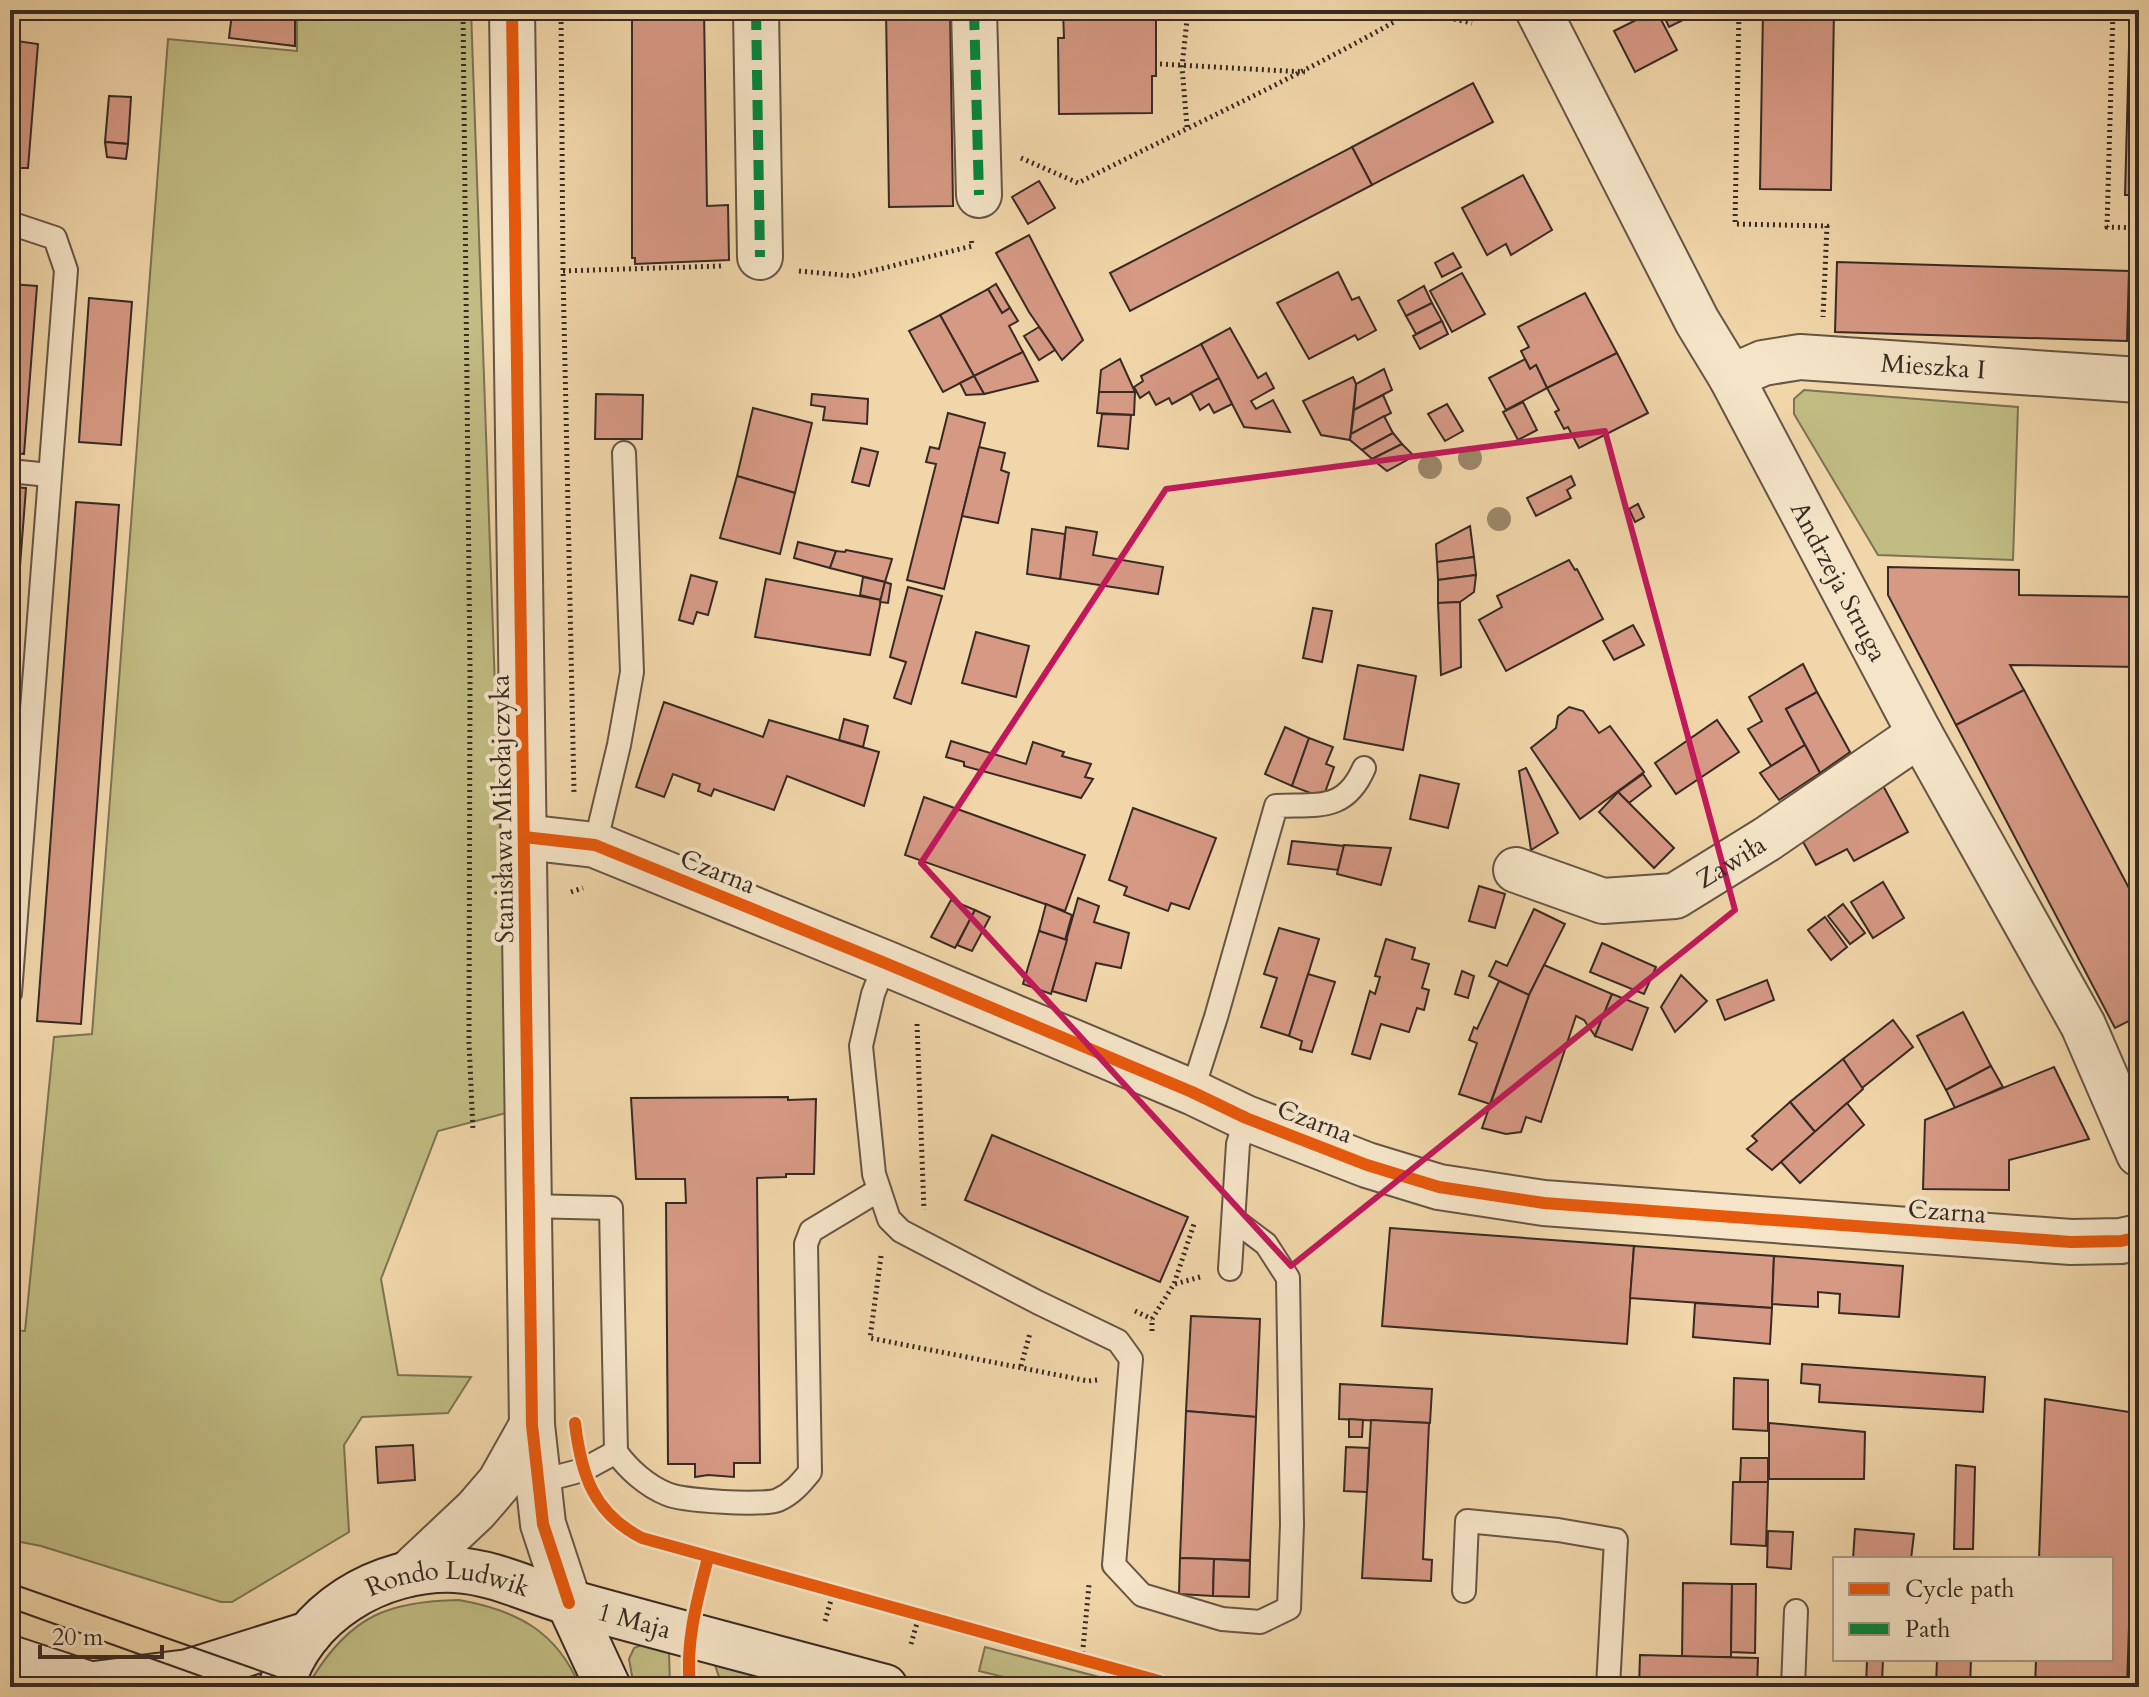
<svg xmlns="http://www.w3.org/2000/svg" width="2149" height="1697" font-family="Cardo,serif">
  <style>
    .green { fill: #c1bc83; stroke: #7c7354; stroke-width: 2 }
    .building { fill: #d69984; stroke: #382a24; stroke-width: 2 }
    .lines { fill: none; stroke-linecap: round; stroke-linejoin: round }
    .service-casing { stroke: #665545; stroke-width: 26 }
    .minor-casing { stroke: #665545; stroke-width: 48 }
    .tertiary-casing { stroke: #665545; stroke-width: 48 }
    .secondary-casing { stroke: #382a24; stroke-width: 48 }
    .path { stroke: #382a24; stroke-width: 5; stroke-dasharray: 2 4; stroke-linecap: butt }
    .service { stroke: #f5e4c7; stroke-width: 22 }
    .minor { stroke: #f5e4c7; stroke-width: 44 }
    .tertiary { stroke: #f5e4c7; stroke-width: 44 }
    .secondary { stroke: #f5e4c7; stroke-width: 44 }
    .tram { stroke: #382a24; stroke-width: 2 }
    .quiet { stroke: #00873e; stroke-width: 10; stroke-dasharray: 20 10; stroke-linecap: butt }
    .cycleway-casing { stroke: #f5e4c7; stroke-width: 17 }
    .cycleway { stroke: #e8590c; stroke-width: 12 }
    .tree { fill: #9a876a }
    .marked { fill: none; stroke: #c2185b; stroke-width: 6; stroke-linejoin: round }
    .labels { text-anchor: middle; stroke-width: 8; stroke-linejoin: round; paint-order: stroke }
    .street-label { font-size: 26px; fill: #382a24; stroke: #f5e4c7 }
  </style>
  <rect width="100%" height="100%" fill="#f0d6a9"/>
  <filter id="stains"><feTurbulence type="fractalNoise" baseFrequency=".0025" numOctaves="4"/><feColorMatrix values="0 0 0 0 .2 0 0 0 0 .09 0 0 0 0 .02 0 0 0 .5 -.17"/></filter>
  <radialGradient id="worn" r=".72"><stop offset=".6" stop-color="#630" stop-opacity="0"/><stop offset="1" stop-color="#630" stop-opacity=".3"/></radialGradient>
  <g class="green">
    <path d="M297,10H471L510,1112L438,1131L381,1279L398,1375L471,1377L448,1413L362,1417L344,1445L349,1532L232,1602H221L41,1546L10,1540V1330L25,1331L54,1037L92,1034L168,39L297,51Z"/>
    <path d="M1804,390L2018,407L2013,560L1878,555L1794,414V399Z"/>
    <path d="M459,1600C516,1610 557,1631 580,1687H347L313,1677C351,1616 389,1601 459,1600Z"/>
    <path d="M644,1644L669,1651L670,1687H634L629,1659L634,1648Z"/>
    <path d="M985,1647L1137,1687H1045L979,1671Z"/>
    <path d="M715,1665L806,1687H739L721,1683Z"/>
  </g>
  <g class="building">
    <path d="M632,10H704L707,206L728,205L729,260L635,264V258H632Z"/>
    <path d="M886,10H950L953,206L889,207Z"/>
    <path d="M1063,10H1156V76H1152V113L1059,114L1058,38H1064Z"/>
    <path d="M1656,10L1677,50L1635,72L1614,31Z"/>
    <path d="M1661,10H1682L1687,18L1669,27Z"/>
    <path d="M1763,10H1834L1831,190L1760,189Z"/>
    <path d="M2130,10H2139V195H2125Z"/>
    <path d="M232,13L295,20V46L229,38Z"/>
    <path d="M10,40L38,44L28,168H18L17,189L10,188Z"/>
    <path d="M1473,83L1493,122L1372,185L1352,147Z"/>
    <path d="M109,96L131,97L128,144L105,142Z"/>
    <path d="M105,142L128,144L126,159L107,157Z"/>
    <path d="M1352,147L1372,185L1130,311L1110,273Z"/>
    <path d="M1523,175L1552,230L1511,255L1506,244L1487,255L1462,208Z"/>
    <path d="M1039,181L1055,208L1028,224L1012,197Z"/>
    <path d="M1029,235L1083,340L1062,360L1029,312L996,253Z"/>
    <path d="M1453,253L1461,267L1442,277L1435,263Z"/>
    <path d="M1837,262L2129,271L2127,341L1835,332Z"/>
    <path d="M1338,272L1352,300L1359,297L1376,330L1358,340L1355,335L1309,359L1277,303Z"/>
    <path d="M1462,273L1485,314L1452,332L1430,291Z"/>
    <path d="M10,284L37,286L24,454L10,452Z"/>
    <path d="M996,284L1010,308L1002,313L988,289Z"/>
    <path d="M1424,286L1432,303L1406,316L1398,301Z"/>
    <path d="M988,289L1002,313L1010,308L1018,321L1009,326L1023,352L974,376L940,315Z"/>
    <path d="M1585,293L1617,353L1547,388L1536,365L1530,369L1521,351L1529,347L1518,327Z"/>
    <path d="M89,298L132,302L121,445L79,442Z"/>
    <path d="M1432,303L1442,321L1416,334L1406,316Z"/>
    <path d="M940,315L974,376L943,392L909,331Z"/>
    <path d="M1442,321L1448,334L1420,349L1413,336Z"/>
    <path d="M1039,327L1055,350L1039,360L1024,336Z"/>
    <path d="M1230,328L1258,378L1266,373L1274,388L1251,401L1256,409L1273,400L1290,432L1244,427L1201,344Z"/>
    <path d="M1201,344L1219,378L1172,404L1169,398L1156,405L1149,392L1140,398L1134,387L1143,381L1141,376Z"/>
    <path d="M1023,352L1038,381L984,394L974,376Z"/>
    <path d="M1617,353L1648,413L1579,448L1568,427L1564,429L1555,412L1559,410L1547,388Z"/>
    <path d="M1120,359L1135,392H1099L1101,370Z"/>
    <path d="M1525,359L1530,369L1536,365L1547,388L1506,410L1489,378Z"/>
    <path d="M1384,369L1392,390L1354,410L1356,384Z"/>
    <path d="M974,376L984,394L966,395L960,383Z"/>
    <path d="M1353,377L1356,384L1350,440L1321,435L1303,401Z"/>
    <path d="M1219,378L1232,404L1214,413L1209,404L1200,410L1191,393Z"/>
    <path d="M1099,392H1135L1134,415L1097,413Z"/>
    <path d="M596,394L643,395L642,439H595Z"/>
    <path d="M812,394L868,399L867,424L823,420L825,407L811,405Z"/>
    <path d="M1383,395L1391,413L1351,434L1354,410Z"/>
    <path d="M1523,402L1537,430L1518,440L1503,412Z"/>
    <path d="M1447,404L1463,431L1445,441L1428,414Z"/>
    <path d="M753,408L812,423L795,493L737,476Z"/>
    <path d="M948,413L985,423L944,589L907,580L936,464L926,462L930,447L939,449Z"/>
    <path d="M1102,414L1131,415L1128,449L1098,446Z"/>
    <path d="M1384,416L1393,433L1362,450L1350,440L1351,434Z"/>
    <path d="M1393,433L1402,444L1372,459L1362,450Z"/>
    <path d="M1402,444L1414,456L1387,471L1372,459Z"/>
    <path d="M979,447L1005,453L1001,470L1009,473L998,523L962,516Z"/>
    <path d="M861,448L878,452L869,486L852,482Z"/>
    <path d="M737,476L795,493L780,554L720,538Z"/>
    <path d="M1571,476L1575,485L1567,490L1571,498L1536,516L1527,498Z"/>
    <path d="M10,487L26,488L10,696Z"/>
    <path d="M76,502L119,505L81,1024L37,1021Z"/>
    <path d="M1638,504L1644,517L1635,522L1629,509Z"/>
    <path d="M1470,526L1474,557L1437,562L1436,544Z"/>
    <path d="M1066,527L1097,532L1093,555L1163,567L1158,594L1060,579Z"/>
    <path d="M1032,529L1065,534L1060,579L1027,574Z"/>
    <path d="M798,542L836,551L830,568L794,558Z"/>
    <path d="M846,550L892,559L885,582L830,568L836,551L845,552Z"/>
    <path d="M1474,557L1476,575L1438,580L1437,562Z"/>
    <path d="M1569,560L1575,570L1577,569L1603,619L1506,671L1479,620L1502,607L1497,596Z"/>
    <path d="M1888,567L2019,570V595L2139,597V667L2010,665L2024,690L1956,725L1888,595Z"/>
    <path d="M691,575L717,582L708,615L697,612L693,624L679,620Z"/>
    <path d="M1476,575L1474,592L1460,602L1438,603V580Z"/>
    <path d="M863,577L885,582L881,600L860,595Z"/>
    <path d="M766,579L881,600L870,655L755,637Z"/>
    <path d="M885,582L891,584L888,603L880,602Z"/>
    <path d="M908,587L942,596L911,704L894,698L906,662L890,657Z"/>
    <path d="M1460,602L1461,667L1441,675L1438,603Z"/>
    <path d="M1313,608L1332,611L1322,662L1303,658Z"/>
    <path d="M1633,625L1644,645L1614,660L1603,641Z"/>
    <path d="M976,632L1029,646L1016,697L962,683Z"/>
    <path d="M1803,664L1817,692L1786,709L1805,745L1771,766L1748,729L1762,721L1749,697Z"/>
    <path d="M1358,665L1416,676L1403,750L1344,739Z"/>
    <path d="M2024,690L2139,907V1016L2115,1028L1956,725Z"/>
    <path d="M1817,692L1850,752L1820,773L1786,709Z"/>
    <path d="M664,702L763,737L769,720L879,752L864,806L787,776L774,810L714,789L711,796L698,791L700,784L673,774L664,797L636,787Z"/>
    <path d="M1569,707L1583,711L1599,733L1610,726L1644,772L1580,819L1531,748L1556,728L1558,716Z"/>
    <path d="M844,719L868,726L863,747L839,740Z"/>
    <path d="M1717,720L1739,752L1676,794L1655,763Z"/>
    <path d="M1285,727L1309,738L1292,786L1265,774Z"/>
    <path d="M1309,738L1333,747L1326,764L1334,767L1323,798L1292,786Z"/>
    <path d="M951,741L1026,764L1033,742L1064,752L1062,756L1091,764L1085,777L1093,779L1081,798L964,766V762L946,757Z"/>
    <path d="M1805,745L1820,773L1779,800L1760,773Z"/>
    <path d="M1526,768L1558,833L1531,850L1519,771Z"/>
    <path d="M1643,774L1651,786L1629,803L1618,792Z"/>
    <path d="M1420,775L1459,784L1448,828L1410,819Z"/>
    <path d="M1880,780L1908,832L1854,861L1847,849L1816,865L1802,840Z"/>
    <path d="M1618,792L1674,848L1654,868L1599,812Z"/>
    <path d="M924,797L1085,855L1065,911L905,855Z"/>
    <path d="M1133,808L1216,838L1189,909L1171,903L1168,911L1124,895L1127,887L1109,880Z"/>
    <path d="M1292,841L1344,846L1338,870L1288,864Z"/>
    <path d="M1344,845L1391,848L1381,885L1337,874Z"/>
    <path d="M1883,882L1904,918L1873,938L1851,902Z"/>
    <path d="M1479,886L1505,894L1495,928L1469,921Z"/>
    <path d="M1078,898L1099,906L1094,922L1129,933L1121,968L1096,963L1086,1001L1052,991Z"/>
    <path d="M951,900L975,910L955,948L931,937Z"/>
    <path d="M1046,904L1072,915L1065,940L1039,931Z"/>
    <path d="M1843,904L1865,933L1850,944L1828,916Z"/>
    <path d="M1534,909L1565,924L1529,995L1489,976L1496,961L1507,966Z"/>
    <path d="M975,910L990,917L972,951L957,945Z"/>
    <path d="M1825,917L1847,947L1831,960L1808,930Z"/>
    <path d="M1279,928L1319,939L1289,1036L1261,1027L1277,978L1264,974Z"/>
    <path d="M1039,931L1067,940L1051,994L1023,984Z"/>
    <path d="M1386,939L1415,948L1412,959L1429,964L1422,988L1429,990L1424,1010L1417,1008L1409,1032L1381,1024L1370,1059L1352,1054L1370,991L1375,994L1380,977L1375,976Z"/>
    <path d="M1602,943L1656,967L1644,994L1590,972Z"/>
    <path d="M1544,965L1612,994L1595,1036L1584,1020L1576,1016L1541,1122L1526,1117L1521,1132L1506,1134L1482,1128L1529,995Z"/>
    <path d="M1462,971L1474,976L1468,998L1455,994Z"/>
    <path d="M1308,974L1335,982L1312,1052L1300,1049L1302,1041L1289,1036Z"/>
    <path d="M1681,975L1707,1001L1675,1032L1661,1007Z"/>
    <path d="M1767,980L1774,1000L1725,1020L1717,1000Z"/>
    <path d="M1499,981L1529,995L1490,1104L1459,1094L1477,1043L1469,1040L1474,1027L1477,1029Z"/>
    <path d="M1612,994L1648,1008L1632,1050L1595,1036Z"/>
    <path d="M1963,1012L1991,1066L1946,1090L1917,1036Z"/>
    <path d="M1893,1020L1913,1047L1862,1088L1843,1059Z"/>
    <path d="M1843,1059L1863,1089L1815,1132L1790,1102Z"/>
    <path d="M1991,1066L2003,1087L1955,1108L1946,1090Z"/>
    <path d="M2054,1067L2089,1139L2009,1160V1190L1923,1189L1925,1120Z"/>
    <path d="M788,1097V1100L816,1099L814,1174H786V1177L757,1178L760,1463H734V1477L708,1475L695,1477V1464H668L666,1203H686L685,1179H636L631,1098Z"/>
    <path d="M1790,1102L1815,1132L1772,1170L1747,1149L1757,1141L1752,1136Z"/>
    <path d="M1847,1103L1864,1125L1800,1183L1781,1162Z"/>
    <path d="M992,1135L1188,1217L1160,1282L965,1200Z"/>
    <path d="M1390,1228L1634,1246L1627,1344L1382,1326Z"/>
    <path d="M1634,1246L1774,1256L1772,1308L1630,1298Z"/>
    <path d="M1774,1256L1903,1266L1899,1317L1839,1313L1840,1294L1818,1292V1307L1772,1304Z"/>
    <path d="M1695,1303L1772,1308L1770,1344L1693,1337Z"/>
    <path d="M1191,1316L1260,1319L1256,1417L1186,1411Z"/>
    <path d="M1802,1364L1985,1377L1983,1412L1819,1402L1820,1385L1801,1383Z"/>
    <path d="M1734,1378L1768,1380V1431L1733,1429Z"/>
    <path d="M1340,1384L1432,1389L1430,1423L1339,1419Z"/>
    <path d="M2045,1399L2136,1413L2127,1687H2035L2036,1659H2111V1559H2039Z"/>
    <path d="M1186,1411L1256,1417L1250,1560L1180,1558Z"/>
    <path d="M1349,1419L1363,1420L1362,1437H1349Z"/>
    <path d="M1371,1420L1429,1423L1423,1559L1432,1560L1431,1581L1362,1578Z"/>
    <path d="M1769,1423L1865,1432L1864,1479H1769Z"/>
    <path d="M413,1445L415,1480L378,1483L376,1447Z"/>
    <path d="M1346,1447L1369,1448L1367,1492L1344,1491Z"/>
    <path d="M1741,1458H1768V1482H1740Z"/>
    <path d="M1956,1465L1975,1467L1973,1549H1954Z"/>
    <path d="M1733,1482H1768L1766,1546L1731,1544Z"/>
    <path d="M1855,1529L1914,1534L1911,1559H1853Z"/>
    <path d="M1768,1531L1793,1532L1791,1569L1767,1567Z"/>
    <path d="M1180,1558L1214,1559L1213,1596L1179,1594Z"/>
    <path d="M1214,1559L1250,1561L1249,1597L1213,1596Z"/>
    <path d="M1683,1583L1732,1584L1731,1657H1682Z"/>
    <path d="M1732,1584H1756L1755,1653L1731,1652Z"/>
    <path d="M1640,1655L1758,1658L1757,1687H1639Z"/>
    <path d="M1867,1659H1883L1882,1682L1901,1683L1900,1687H1866Z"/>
    <path d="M1937,1659H1971L1970,1687H1936Z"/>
  </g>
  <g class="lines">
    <defs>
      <g id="service">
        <path d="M10,223L55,238L66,270L10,993"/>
        <path d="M10,471L49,475"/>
        <path d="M595,845L619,745L632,672L624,453"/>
        <path d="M885,963L873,994L861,1046L874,1174L889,1219L901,1231L1037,1302L1118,1341L1131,1359L1114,1565L1142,1595L1222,1619L1260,1622L1289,1608L1292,1524L1288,1278L1266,1244L1234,1220"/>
        <path d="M1192,1092L1216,1017L1276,806C1318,804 1345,812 1364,768"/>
        <path d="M528,1206L611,1208L616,1452C628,1469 647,1486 667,1494C682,1501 764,1506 778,1500C792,1494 801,1483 810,1472L806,1244L811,1231L879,1190"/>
        <path d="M1230,1269L1238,1144L1246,1118"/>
        <path d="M537,1482L583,1470L616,1452"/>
        <path d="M1464,1591L1467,1521L1558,1530L1616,1540L1608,1687"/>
        <path d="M1793,1687L1796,1611"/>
      </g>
      <g id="minor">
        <path d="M756,10L760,257"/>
        <path d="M974,10L979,195"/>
        <path id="s1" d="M1538,10L1697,321L1731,377L1920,734L2083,1025L2139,1154"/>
        <path id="s2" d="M1731,377L1763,363L1800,357L2139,380"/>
        <path d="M524,837L595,845L885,963L1192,1092L1246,1118L1367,1165L1439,1187L1544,1203L2071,1242L2121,1241L2139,1237"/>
        <path id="s3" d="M1516,870L1603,901L1675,896L1767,839L1920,734"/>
      </g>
      <g id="tertiary">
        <path d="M512,10L532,1425L543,1524L569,1603"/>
        <path d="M408,1574L476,1510L500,1482L532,1425"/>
      </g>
      <g id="secondary">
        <path d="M569,1603L608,1687"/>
        <path d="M10,1658L98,1687"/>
        <path d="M94,1684L188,1672L309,1634"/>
        <path id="s4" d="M281,1687C303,1612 380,1567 455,1570C496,1572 534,1593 572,1603C676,1632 781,1659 885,1687"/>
      </g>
    </defs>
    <use href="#service" class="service-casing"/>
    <use href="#minor" class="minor-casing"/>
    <use href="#tertiary" class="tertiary-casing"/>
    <use href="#secondary" class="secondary-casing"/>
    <g class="path">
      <path d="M463,10L470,672L469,1043L473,1130"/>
      <path d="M561,10L563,271L574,792"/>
      <path d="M1413,10L1472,23"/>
      <path d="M1739,10L1735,224L1827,226L1823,317"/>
      <path d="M2113,10L2107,227L2139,228"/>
      <path d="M1160,64L1305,72"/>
      <path d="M1187,127L1182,67L1188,10"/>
      <path d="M1021,158L1078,183C1184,129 1291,80 1394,22L1389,10"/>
      <path d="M563,271L722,266"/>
      <path d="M799,271L852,276L972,246L971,237"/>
      <path d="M571,892L583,888"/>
      <path d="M917,1024L924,1210"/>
      <path d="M881,1256L870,1338L1088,1381L1097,1380"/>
      <path d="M1175,1284L1200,1277"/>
      <path d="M1135,1311L1152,1319"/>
      <path d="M1152,1331V1319L1174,1284L1195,1221"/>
      <path d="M1021,1366L1030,1333"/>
      <path d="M825,1621L833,1593"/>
      <path d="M911,1644L919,1616"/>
      <path d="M1082,1659L1089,1585"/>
    </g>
    <use href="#service" class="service"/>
    <use href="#minor" class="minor"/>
    <use href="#tertiary" class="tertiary"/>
    <use href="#secondary" class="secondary"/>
    <g class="tram">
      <path d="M10,1583L306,1687"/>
      <path d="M10,1608L231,1687"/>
    </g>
    <g class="quiet">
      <path d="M756,10L760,257"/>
      <path d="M974,10L979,195"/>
    </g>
    <defs>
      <g id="cycleway">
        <path d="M512,10L532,1425L543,1524L569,1603"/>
        <path d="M524,837L595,845L885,963L1192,1092L1246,1118L1367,1165L1439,1187L1544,1203L2071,1242L2121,1241L2139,1237"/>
        <path d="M575,1423C581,1474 593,1513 642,1538L1159,1681"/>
        <path d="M690,1687C685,1644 697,1600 708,1558"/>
      </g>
    </defs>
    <use href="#cycleway" class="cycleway-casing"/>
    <use href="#cycleway" class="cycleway"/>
  </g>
  <g class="tree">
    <circle cx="1470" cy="458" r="12"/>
    <circle cx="1430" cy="467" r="12"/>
    <circle cx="1499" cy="519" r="12"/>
  </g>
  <path class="marked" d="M1605,431L1735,910L1291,1266L921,863L1166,489Z"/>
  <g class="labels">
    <g class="street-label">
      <text dy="9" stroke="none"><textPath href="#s2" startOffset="206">Mieszka I</textPath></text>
      <text dy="9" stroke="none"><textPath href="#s1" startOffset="646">Andrzeja Struga</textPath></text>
      <text transform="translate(502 809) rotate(-91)" y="9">Stanisława Mikołajczyka</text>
      <text dy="9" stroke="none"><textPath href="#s3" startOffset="230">Zawiła</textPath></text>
      <text transform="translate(718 871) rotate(22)" y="9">Czarna</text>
      <text transform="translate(1315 1121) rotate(21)" y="9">Czarna</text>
      <text transform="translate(1947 1211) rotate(4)" y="9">Czarna</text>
      <text dy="9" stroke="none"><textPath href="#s4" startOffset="218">Rondo Ludwik</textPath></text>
      <text dy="9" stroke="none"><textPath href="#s4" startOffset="412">1 Maja</textPath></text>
    </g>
  </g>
  <rect width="2149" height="1697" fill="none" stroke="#f0d6a9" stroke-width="40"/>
  <rect x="12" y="12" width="2125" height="1673" fill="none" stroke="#382a24" stroke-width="4"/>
  <rect x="20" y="20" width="2109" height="1657" fill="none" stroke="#382a24" stroke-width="2"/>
  <rect x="1833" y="1557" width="280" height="104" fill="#f5e4c7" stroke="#a99a86" stroke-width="2"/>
  <rect x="1849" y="1583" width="40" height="12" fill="#e8590c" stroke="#a99a86" stroke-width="2"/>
  <text x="1905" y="1597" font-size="24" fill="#382a24">Cycle path</text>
  <rect x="1849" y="1623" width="40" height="12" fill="#00873e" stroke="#a99a86" stroke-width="2"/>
  <text x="1905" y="1637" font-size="24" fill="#382a24">Path</text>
  <path d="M40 1645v12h122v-12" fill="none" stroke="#382a24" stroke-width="4"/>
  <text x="52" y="1645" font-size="24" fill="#382a24" stroke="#f5e4c7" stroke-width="6" paint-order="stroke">20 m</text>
  <rect width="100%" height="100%" filter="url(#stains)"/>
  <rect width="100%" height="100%" fill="url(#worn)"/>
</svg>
